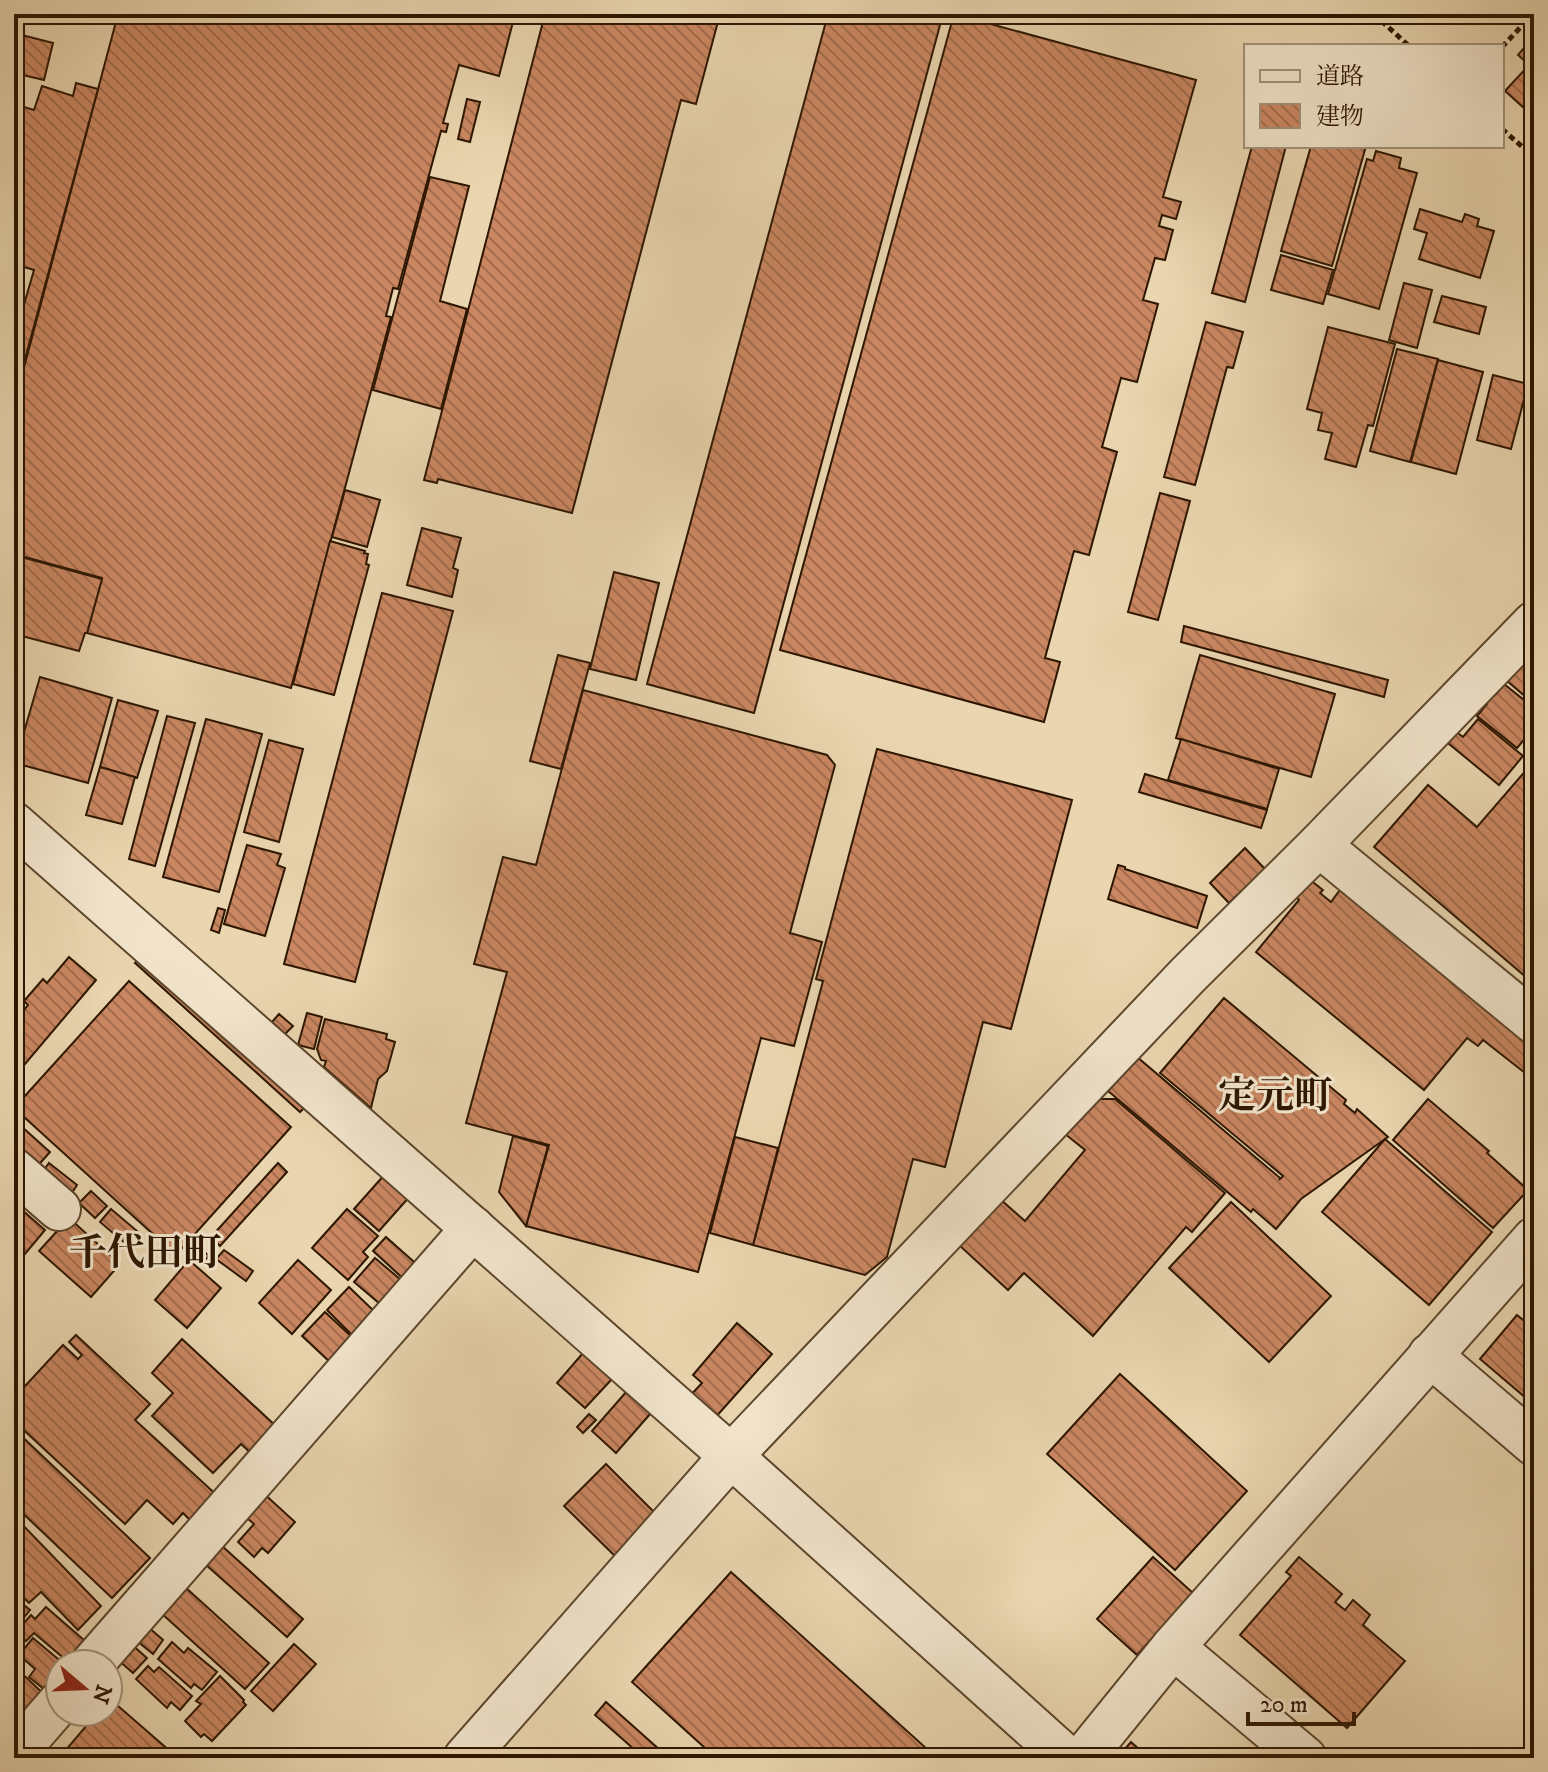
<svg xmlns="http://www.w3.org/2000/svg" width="1548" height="1772" font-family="'IM FELL DW Pica','Noto Serif JP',serif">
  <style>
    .building { fill: url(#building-back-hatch); stroke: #2d1600; stroke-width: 2 }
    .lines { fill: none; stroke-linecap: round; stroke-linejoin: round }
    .street-casing { stroke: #5c462c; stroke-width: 46 }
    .path { stroke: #2d1600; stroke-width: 5; stroke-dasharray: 6 4; stroke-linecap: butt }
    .street { stroke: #f1e4cb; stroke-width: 42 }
    .labels { text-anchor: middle; stroke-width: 6; stroke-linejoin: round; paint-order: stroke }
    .quarter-label { font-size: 38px; font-weight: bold; fill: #2d1600; stroke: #f1e4cb }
  </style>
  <defs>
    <pattern id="building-back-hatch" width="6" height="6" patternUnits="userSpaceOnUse" patternTransform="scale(2)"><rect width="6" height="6" fill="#ca8762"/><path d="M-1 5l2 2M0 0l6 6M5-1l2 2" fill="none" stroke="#a46d4e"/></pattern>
  </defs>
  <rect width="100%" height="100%" fill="#e9d5af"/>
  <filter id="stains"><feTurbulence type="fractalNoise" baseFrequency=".0025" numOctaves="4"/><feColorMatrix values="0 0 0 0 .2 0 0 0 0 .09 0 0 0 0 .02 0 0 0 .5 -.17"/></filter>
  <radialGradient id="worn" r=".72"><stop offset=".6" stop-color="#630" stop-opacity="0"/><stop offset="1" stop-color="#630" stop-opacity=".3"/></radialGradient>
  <g class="building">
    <path d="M118,14H515L499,76L459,65L443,123L448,124L446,132L441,131L398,289L393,288L386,316L391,317L291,688L87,633L102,578L14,554V405Z"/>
    <path d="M545,14H720L696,104L681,100L572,513L438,479L437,483L424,480Z"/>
    <path d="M828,14H943L754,713L647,684Z"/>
    <path d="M954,14L1196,80L1163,197L1181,202L1176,219L1162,215L1159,226L1173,230L1165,260L1155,258L1143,300L1158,304L1137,382L1121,378L1102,447L1117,452L1089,555L1074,551L1045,658L1060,662L1044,722L780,650Z"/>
    <path d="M14,33L53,43L44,80L14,73Z"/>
    <path d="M1534,36V117L1505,91L1529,65L1518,55Z"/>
    <path d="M76,83L98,89L14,400V313L21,315L34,270L14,264V104L34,110L42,86L73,96Z"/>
    <path d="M467,99L480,102L470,142L458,139Z"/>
    <path d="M1252,146H1286L1245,302L1212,293Z"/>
    <path d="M1311,146H1366L1332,266L1281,251Z"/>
    <path d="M1376,151L1401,158L1399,168L1417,173L1379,309L1328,294L1367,159L1373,161Z"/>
    <path d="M430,177L469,186L440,301L467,309L441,409L373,390Z"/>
    <path d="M1420,209L1462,222L1465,214L1479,219L1477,226L1494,231L1480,278L1419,259L1427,233L1414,229Z"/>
    <path d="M1281,255L1333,270L1323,304L1271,290Z"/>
    <path d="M1404,283L1432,290L1417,348L1389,340Z"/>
    <path d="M1442,296L1486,307L1479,334L1434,322Z"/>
    <path d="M1206,322L1243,332L1233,368L1227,367L1195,485L1164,477Z"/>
    <path d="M1328,327L1395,344L1373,426L1368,425L1356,467L1325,459L1332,433L1318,430L1322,413L1307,409Z"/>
    <path d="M1397,349L1438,359L1410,462L1370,451Z"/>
    <path d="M1438,360L1483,372L1456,474L1411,462Z"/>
    <path d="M1493,375L1528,384L1511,449L1477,440Z"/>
    <path d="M345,490L380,500L367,547L332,537Z"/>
    <path d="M1160,493L1190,501L1158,620L1128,612Z"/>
    <path d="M422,528L461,538L453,568L458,570L452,597L407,585Z"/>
    <path d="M330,541L365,551L364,553L368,554L366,564L369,565L334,695L293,684Z"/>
    <path d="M14,555L102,579L87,633H85L79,651L14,634Z"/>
    <path d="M614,572L659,583L636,680L590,669Z"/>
    <path d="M382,593L453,611L355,982L284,964Z"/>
    <path d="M1184,626L1388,680L1384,697L1181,642Z"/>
    <path d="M1534,650V704L1507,681Z"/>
    <path d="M558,655L590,663L561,769L530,761Z"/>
    <path d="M1200,655L1335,694L1311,777L1176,738Z"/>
    <path d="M40,677L112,698L88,783L15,763Z"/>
    <path d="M1504,684L1534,708V728L1517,748L1477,716L1487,704L1484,702L1492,692L1495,695Z"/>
    <path d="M583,690L827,755L835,765L790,933L822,942L794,1046L761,1038L698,1272L526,1226L549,1145L466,1123L507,972L474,964L503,857L536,865Z"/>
    <path d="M118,700L158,711L137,778L100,767Z"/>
    <path d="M167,716L195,723L155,866L129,859Z"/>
    <path d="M206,719L262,734L219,892L163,877Z"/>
    <path d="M1478,719L1523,756L1499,785L1443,739L1451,728L1463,737Z"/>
    <path d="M1181,739L1279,769L1267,809L1168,780Z"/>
    <path d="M269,740L303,749L279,842L244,832Z"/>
    <path d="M877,749L1072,800L1011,1029L983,1022L945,1167L913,1159L887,1257L865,1275L753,1245L823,981L816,979Z"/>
    <path d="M1534,761V970L1527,978L1374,847L1428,785L1477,827Z"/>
    <path d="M100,767L135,777L122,824L86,815Z"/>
    <path d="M1145,774L1267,810L1261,828L1139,792Z"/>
    <path d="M247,845L281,854L277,865L285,868L265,936L224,924Z"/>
    <path d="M1245,848L1265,869L1229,903L1210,883Z"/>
    <path d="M1118,865L1125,867V869L1207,896L1197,928L1108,899Z"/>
    <path d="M1309,879L1323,890L1320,893L1331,902L1342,887L1534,1046V1080L1483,1040L1478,1046L1467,1038L1424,1090L1256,952L1299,900L1295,896Z"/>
    <path d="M218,908L225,910L219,933L211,930Z"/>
    <path d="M143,955L308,1104L300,1112L135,963Z"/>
    <path d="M69,957L96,980L14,1077V1010L20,1015L28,1005L24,1001L43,979L47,983Z"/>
    <path d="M129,981L291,1127L176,1255L14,1108Z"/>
    <path d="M1224,998L1346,1100L1344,1104L1355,1113L1357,1109L1388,1137L1301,1199L1276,1229L1253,1209L1251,1212L1108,1091L1137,1057L1280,1178L1279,1180L1283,1176L1160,1073Z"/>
    <path d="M307,1013L322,1017L314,1049L298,1045Z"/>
    <path d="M279,1014L293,1026L285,1034L272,1022Z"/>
    <path d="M325,1019L387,1034L386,1039L395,1042L387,1071L378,1079L371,1108L324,1067L326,1061L321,1060L317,1049Z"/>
    <path d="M1096,1099H1115L1225,1193L1192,1232L1186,1227L1093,1336L1024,1273L1008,1290L959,1245L1001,1200L1025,1221L1085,1150L1065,1134Z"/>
    <path d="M1428,1099L1489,1151L1487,1153L1528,1190L1493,1228L1393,1140Z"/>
    <path d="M21,1126L50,1152L34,1170L14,1151V1134Z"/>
    <path d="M513,1136L548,1146L526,1226L499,1192Z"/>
    <path d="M735,1137L778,1148L753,1245L710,1233Z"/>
    <path d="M1385,1139L1492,1232L1429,1305L1322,1212Z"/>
    <path d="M49,1163L77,1185L70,1196L41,1174Z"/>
    <path d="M278,1163L287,1172L220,1246L211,1237Z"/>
    <path d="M386,1173L411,1195L379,1231L354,1209Z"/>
    <path d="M91,1191L107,1206L95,1218L79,1203Z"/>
    <path d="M1231,1202L1331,1296L1269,1362L1169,1268Z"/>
    <path d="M14,1203L45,1230L14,1267Z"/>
    <path d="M111,1209L137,1231L126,1244L100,1222Z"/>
    <path d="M347,1209L378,1236L363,1252L368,1257L348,1280L312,1248Z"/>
    <path d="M69,1218L120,1264L91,1297L39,1251Z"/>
    <path d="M386,1237L421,1268L408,1283L373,1251Z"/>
    <path d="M197,1245L209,1256L203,1262L192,1250Z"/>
    <path d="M224,1250L253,1271L246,1281L216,1259Z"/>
    <path d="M375,1258L407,1285L386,1309L354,1282Z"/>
    <path d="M189,1260L221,1288L187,1328L155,1300Z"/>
    <path d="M298,1260L331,1290L292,1334L259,1303Z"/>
    <path d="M349,1287L378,1315L355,1338L327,1310Z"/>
    <path d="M325,1312L354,1339L332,1364L302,1336Z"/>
    <path d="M1517,1315L1534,1329V1405L1480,1359Z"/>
    <path d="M737,1323L772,1354L714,1419L689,1397L702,1383L693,1375Z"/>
    <path d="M76,1335L150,1404L135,1420L221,1499L196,1526L183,1513L173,1524L147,1500L125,1524L14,1421V1409L20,1403L14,1398L63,1345L78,1359L82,1355L69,1342Z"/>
    <path d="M182,1339L277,1427L252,1454L241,1444L213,1473L152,1416L173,1393L152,1373Z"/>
    <path d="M583,1353L612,1379L585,1408L557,1383Z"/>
    <path d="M1120,1374L1247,1491L1175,1570L1047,1454Z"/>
    <path d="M627,1391L651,1413L616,1453L592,1431Z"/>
    <path d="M589,1414L596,1420L583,1433L577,1427Z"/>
    <path d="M14,1429L150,1558L112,1598L14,1505Z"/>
    <path d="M606,1464L660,1518L619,1560L564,1506Z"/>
    <path d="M261,1491L295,1522L268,1553L262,1548L254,1557L238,1542L254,1524L241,1513Z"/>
    <path d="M14,1516L101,1606L78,1630L41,1592L29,1603L14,1589Z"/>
    <path d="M222,1546L303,1619L287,1637L206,1565Z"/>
    <path d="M1153,1557L1193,1593L1137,1655L1097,1619Z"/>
    <path d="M1299,1557L1342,1594L1335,1602L1345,1610L1353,1600L1370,1615L1363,1625L1405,1661L1347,1728L1240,1635L1291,1576L1286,1572Z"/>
    <path d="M731,1572L927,1749L919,1758H716L632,1682Z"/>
    <path d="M185,1587L269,1663L245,1689L161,1613Z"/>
    <path d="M14,1597L30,1610L14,1630Z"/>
    <path d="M46,1607L84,1640L66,1660L34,1633L26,1641L16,1632L31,1615L35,1619Z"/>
    <path d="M147,1626L163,1640L153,1654L136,1640Z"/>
    <path d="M33,1638L64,1664H60V1687L50,1694L29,1677L35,1669L19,1655Z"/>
    <path d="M172,1642L184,1653L188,1648L217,1672L202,1690L194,1684L191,1688L158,1659Z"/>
    <path d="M130,1643L147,1658L133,1673L116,1658Z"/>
    <path d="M294,1644L316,1664L273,1711L251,1691Z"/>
    <path d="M14,1666L50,1700L32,1719L14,1701Z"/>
    <path d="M148,1666L154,1672L159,1667L192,1696L180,1710L171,1702L167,1708L136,1679Z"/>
    <path d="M220,1676L244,1700L243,1702L246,1705L212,1741L204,1734L201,1737L185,1721L201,1704L196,1701Z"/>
    <path d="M110,1699L178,1758H59L98,1712H108V1701Z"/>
    <path d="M606,1702L669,1758H644L595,1715Z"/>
    <path d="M1131,1742L1149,1758H1117Z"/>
  </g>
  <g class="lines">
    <defs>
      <g id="street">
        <path d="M14,824L731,1456L1067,1758"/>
        <path d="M1319,845L1534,1022"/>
        <path d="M14,1170L59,1209"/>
        <path d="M1430,1355L1534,1444"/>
        <path d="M1173,1647L1305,1758"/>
        <path d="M92,1664L473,1228"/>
        <path d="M14,1755L60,1702"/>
        <path d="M465,1758L731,1456L1188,975L1319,845L1534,623"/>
        <path d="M1083,1758L1173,1647L1534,1239"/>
      </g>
    </defs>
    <use href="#street" class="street-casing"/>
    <g class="path">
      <path d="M1374,14L1409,46"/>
      <path d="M1502,47L1533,14"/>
      <path d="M1502,129L1534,157"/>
    </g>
    <use href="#street" class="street"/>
  </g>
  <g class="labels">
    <g class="quarter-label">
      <text x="1275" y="1108">定元町</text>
      <text x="145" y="1265">千代田町</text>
    </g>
  </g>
  <rect width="1548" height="1772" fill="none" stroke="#e9d5af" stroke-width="48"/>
  <rect x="16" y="16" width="1516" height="1740" fill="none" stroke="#2d1600" stroke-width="4"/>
  <rect x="24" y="24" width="1500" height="1724" fill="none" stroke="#2d1600" stroke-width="2"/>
  <rect x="1244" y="44" width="260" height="104" fill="#f1e4cb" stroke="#a3927a" stroke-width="2"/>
  <rect x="1260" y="70" width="40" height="12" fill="#f1e4cb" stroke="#a3927a" stroke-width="2"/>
  <text x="1316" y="84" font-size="24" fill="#2d1600">道路</text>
  <rect x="1260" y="104" width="40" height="24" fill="url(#building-back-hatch)" stroke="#a3927a" stroke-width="2"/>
  <text x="1316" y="124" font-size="24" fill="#2d1600">建物</text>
  <g transform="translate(84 1688) rotate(109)"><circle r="38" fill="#f1e4cb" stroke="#a3927a" stroke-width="2"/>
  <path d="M0-6L14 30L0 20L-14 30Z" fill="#8f2418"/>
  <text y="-12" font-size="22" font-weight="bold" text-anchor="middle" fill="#2d1600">N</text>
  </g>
  <path d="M1248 1712v12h106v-12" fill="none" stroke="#2d1600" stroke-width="4"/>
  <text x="1260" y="1712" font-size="24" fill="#2d1600" stroke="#f1e4cb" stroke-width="6" paint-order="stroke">20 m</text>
  <rect width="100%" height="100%" filter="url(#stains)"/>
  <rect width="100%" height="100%" fill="url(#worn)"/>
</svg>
